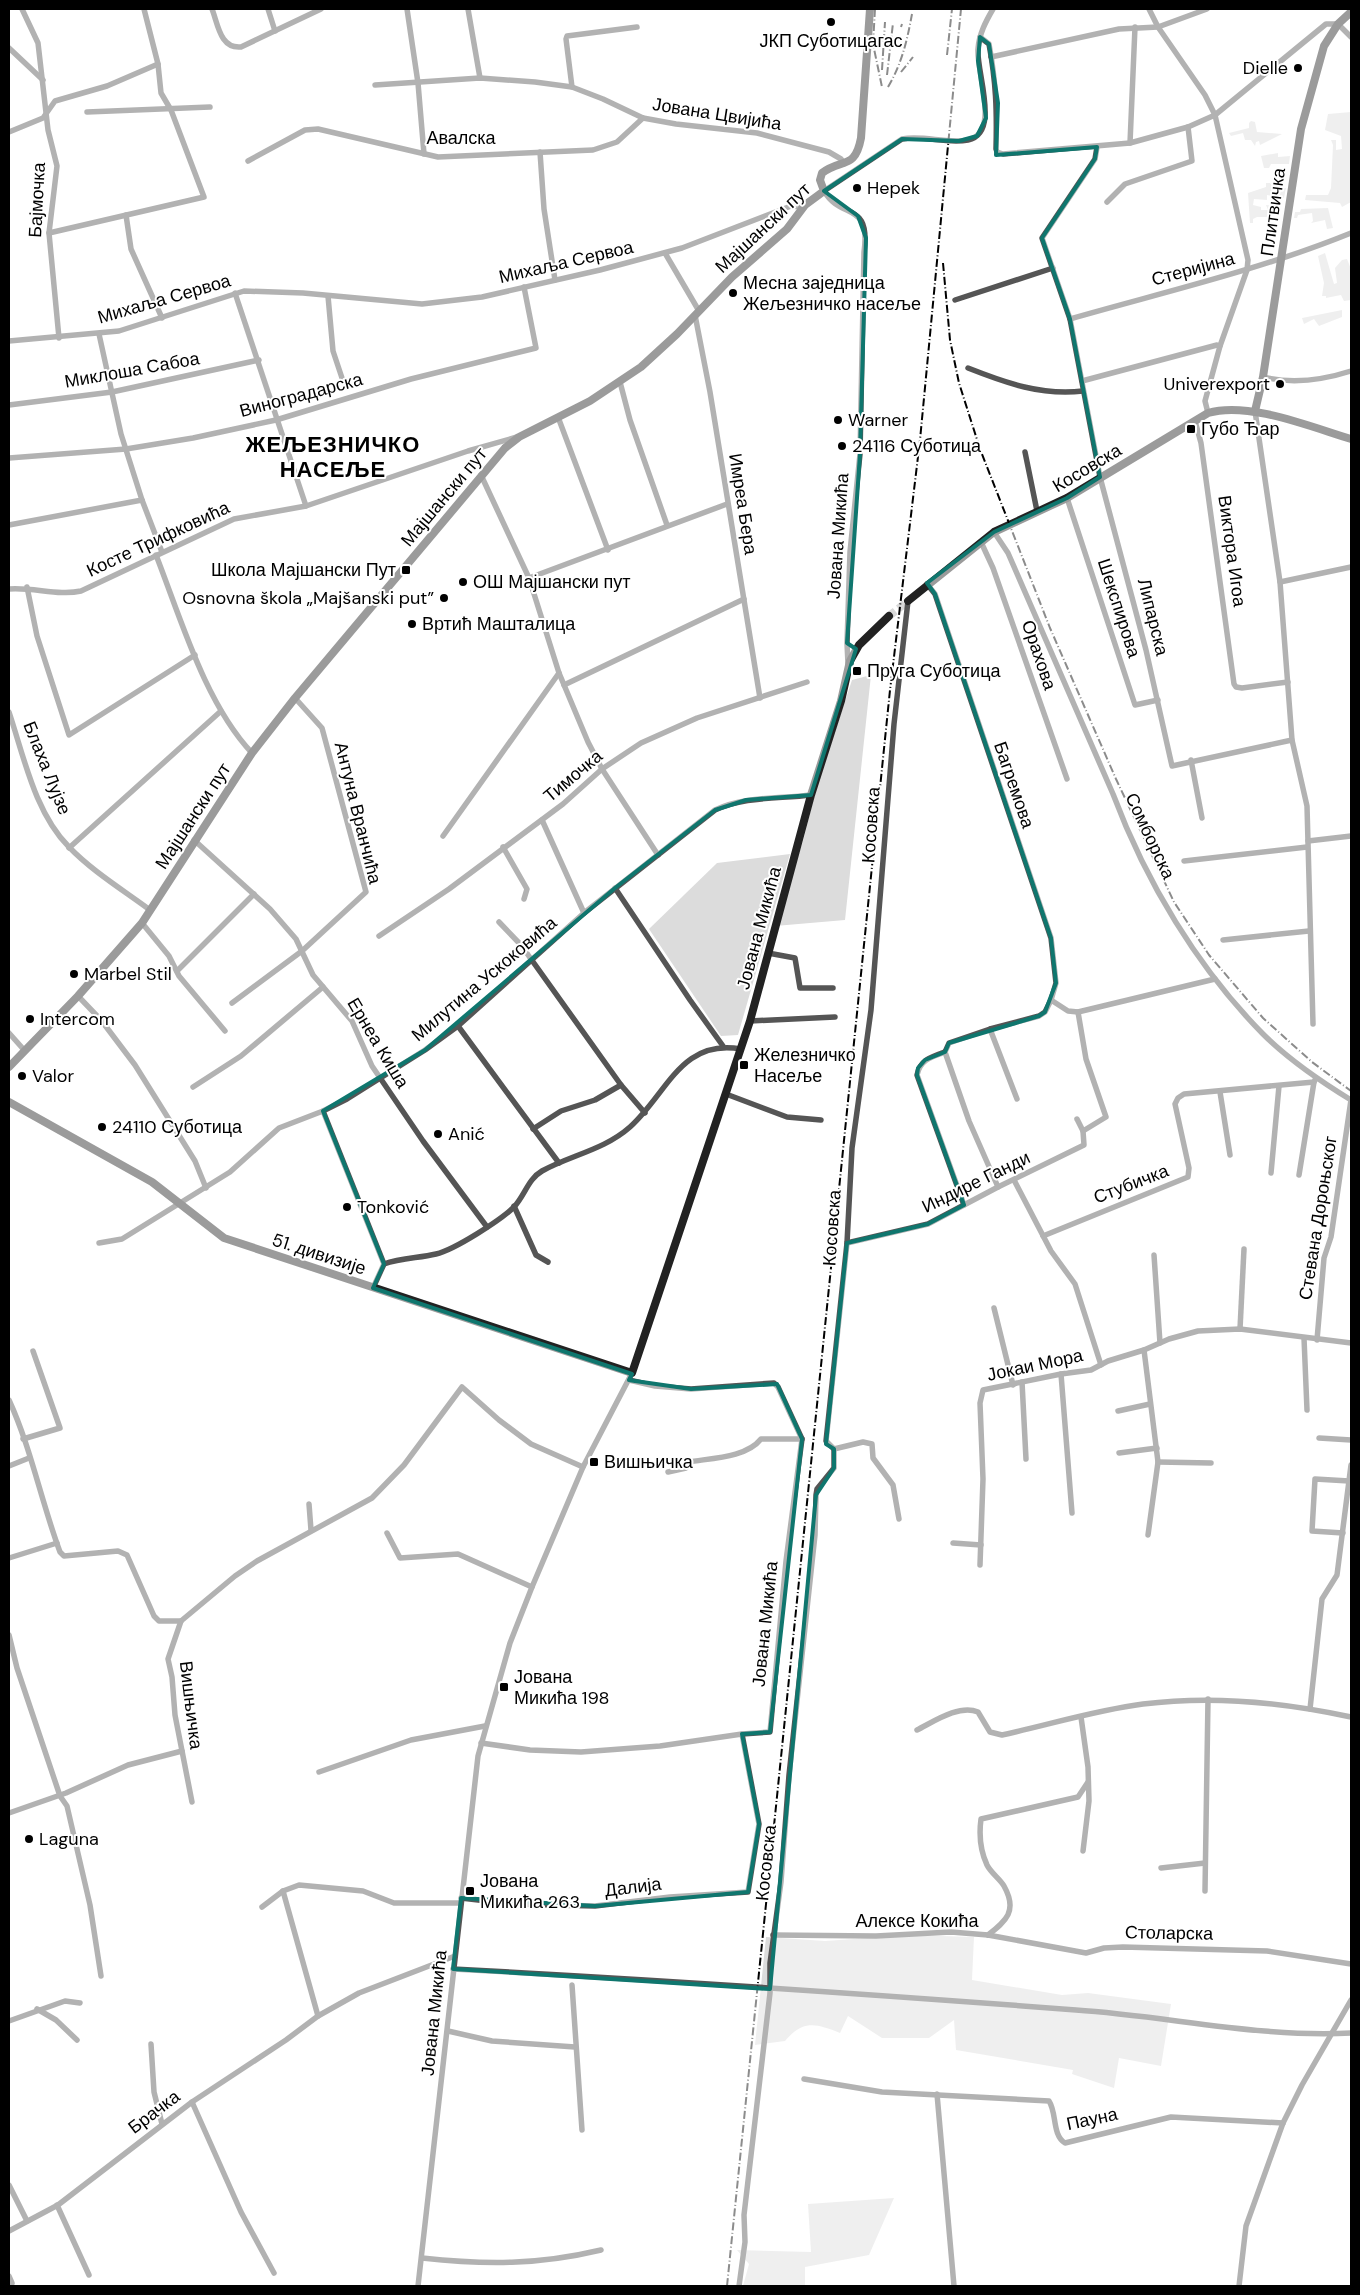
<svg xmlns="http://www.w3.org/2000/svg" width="1360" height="2295" font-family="'DM Sans',sans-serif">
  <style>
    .green { fill: #dcdcdc }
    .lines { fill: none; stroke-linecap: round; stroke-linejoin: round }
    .secondary-tunnel { stroke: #d9d9d9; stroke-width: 8; stroke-dasharray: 8 4; stroke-linecap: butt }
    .street { stroke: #555; stroke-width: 5.5 }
    .secondary { stroke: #222; stroke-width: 8 }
    .rail { stroke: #000; stroke-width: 2; stroke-dasharray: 8 2.5 1 2.5; stroke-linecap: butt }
    .marked { fill: none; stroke: #0f766e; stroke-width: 4; stroke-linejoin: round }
    .poi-dot { fill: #000; stroke: #fff; stroke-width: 2 }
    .labels { text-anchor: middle; stroke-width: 4; stroke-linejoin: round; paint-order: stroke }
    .poi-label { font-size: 18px; fill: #000; stroke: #fff; text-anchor: start }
    .street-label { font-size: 18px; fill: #000; stroke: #fff }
    .district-label { font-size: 22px; font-weight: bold; letter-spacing: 1px; fill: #000; stroke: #fff }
  </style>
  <rect width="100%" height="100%" fill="#fff"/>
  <g class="green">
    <path d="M1351,112V202L1342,207L1340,203L1305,200L1306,195H1328L1331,188L1333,145L1331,140H1336V150L1342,149L1341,136L1325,130L1328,114Z"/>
    <path d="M1251,121L1255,122L1257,132L1282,134L1260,145L1259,141L1256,142L1255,146L1251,140H1245L1243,133L1231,136L1229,133L1249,128V123Z"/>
    <path d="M1278,153V157L1290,156L1289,164H1271L1269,168H1264L1261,156Z"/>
    <path d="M1266,183H1270L1275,190L1286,188L1284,198L1267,195V200L1254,199L1253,205L1261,207V210H1268L1266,205L1273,206L1272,217H1257L1253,219V223H1250L1248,193L1266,187Z"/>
    <path d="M1328,208L1333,228L1327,229L1325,220L1311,223L1313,221L1312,213L1298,215L1297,218H1294L1295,212H1300L1301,209Z"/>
    <path d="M1325,253L1334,284L1337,283L1335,268L1342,260L1347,259L1351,269V300L1344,301L1341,295L1326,298V296H1322L1324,283L1318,256Z"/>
    <path d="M1342,310V317L1319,326L1314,319L1304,324L1302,318Z"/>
    <path d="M871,675L845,920L775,926L803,841L817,786L852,680Z"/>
    <path d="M790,854L738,1035L721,1036L649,929L717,863Z"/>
    <path d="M912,1935L974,1937L972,1980L1062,1995L1088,1993L1171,2004L1161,2066L1119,2058L1114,2088L1072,2074L1073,2070L956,2050L954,2020L929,2038H882L848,2016L840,2033C815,2023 803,2020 785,2041L755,2045L766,1937L825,1941Z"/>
    <path d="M894,2198L869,2255L805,2267V2286H743L749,2264L737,2250L811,2252L808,2204Z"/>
  </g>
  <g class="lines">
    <path class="secondary-tunnel" d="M889,616L908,601"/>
    <g class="street">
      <path d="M22,9L38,43L48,130L57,166L49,233L59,338"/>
      <path d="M212,9C218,24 220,49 241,47L321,9"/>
      <path d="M268,9L275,31"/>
      <path d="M407,9L418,83L424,154"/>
      <path d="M468,9L480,78"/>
      <path d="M1149,9L1158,27L1205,95L1215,115L1248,260L1247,270L1220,346L1205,401L1208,413"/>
      <path d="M980,37L989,44C996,82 997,110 996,149L997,152L1003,154L1130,143L1188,127L1215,115L1326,24H1338L1351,37"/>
      <path d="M9,48L43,80"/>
      <path d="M991,57L1119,29L1158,27L1207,9"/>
      <path d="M375,85L480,78L535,82L572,87L603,99L643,118L676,124L757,133L829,152L841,159L844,164"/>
      <path d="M572,87L566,39L567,36L637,27"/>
      <path d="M87,112L210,107"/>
      <path d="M9,132L43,118L55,101L107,86L158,64"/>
      <path d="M1130,143L1135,27"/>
      <path d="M1097,147L1095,159L1042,238L1070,319L1100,477L1146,650L1172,766L1292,740"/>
      <path d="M540,152L544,209L555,280"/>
      <path d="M248,161L305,130L318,129L438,157L593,150L617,142L643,118"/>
      <path d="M1107,202L1125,184L1192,161L1188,127"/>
      <path d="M126,215L131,249L162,318"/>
      <path d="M49,233L204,197L171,110L161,93L158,64L144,9"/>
      <path d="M665,253L699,311"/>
      <path d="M235,293L306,506"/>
      <path d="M328,296L333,351L342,378"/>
      <path d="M955,300L1053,268"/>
      <path d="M695,315L710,392L760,698"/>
      <path d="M1070,319C1164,292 1260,270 1351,233"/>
      <path d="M99,334L121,434L142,500L162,552"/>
      <path d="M9,341L119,331L244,291L303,293L422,304L482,297L600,270L682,248L791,206L802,207"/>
      <path d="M968,368C1006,383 1042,396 1083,391"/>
      <path d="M1263,377C1292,384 1323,380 1351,371"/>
      <path d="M1082,381L1217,345L1220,346"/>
      <path d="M620,382L630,420L667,525"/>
      <path d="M9,405L112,392L259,360"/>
      <path d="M1255,411L1280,582L1292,740L1307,806L1313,1024"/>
      <path d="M558,417L608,550"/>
      <path d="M1195,421L1201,443L1234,684L1236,687L1242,688L1288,682"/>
      <path d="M1025,452L1037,511"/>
      <path d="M9,458L126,449L193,438L276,420L411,379L536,348L524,287"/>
      <path d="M481,475L529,578L559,673L588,742L602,769L658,855"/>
      <path d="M1067,498L1135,705L1158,700"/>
      <path d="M9,525L142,500"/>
      <path d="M994,532L1008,553L1113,794C1146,882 1197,967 1263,1034C1289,1060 1320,1081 1351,1100"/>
      <path d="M981,542L993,568L1067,779"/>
      <path d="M156,555C181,619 205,703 252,753"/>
      <path d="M529,578L727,504"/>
      <path d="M1280,582L1351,567"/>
      <path d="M927,584L935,594L1051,938L1056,983L1051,1000"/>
      <path d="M27,587L37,636L69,735L195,655"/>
      <path d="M9,589C33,587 59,596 81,591L234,519L306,506L468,451L517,437"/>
      <path d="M848,664L847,643L850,552L860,454L864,252C871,200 841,221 824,191L902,139C924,135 946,144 968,140C1001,133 976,72 978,49C979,34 986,21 993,9"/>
      <path d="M564,685L744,599"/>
      <path d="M9,712C24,757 35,813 69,847C92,871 123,890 150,910"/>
      <path d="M1191,760L1202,818"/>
      <path d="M542,820L584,913"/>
      <path d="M443,836L559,673"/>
      <path d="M194,840L270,909L296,939L313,975L352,1021L372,1066L423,1141L487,1227"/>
      <path d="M1308,841L1351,836"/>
      <path d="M503,847L527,889L524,899"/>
      <path d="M69,848L221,711"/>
      <path d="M1184,861L1307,847"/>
      <path d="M615,888L690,1000L723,1046"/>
      <path d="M499,922L521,945L621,1085L645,1113"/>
      <path d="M142,923L169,956L179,976L225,1031"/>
      <path d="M379,936L449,889L563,804L602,769L641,743L697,718L807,682"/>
      <path d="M1223,940L1309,931"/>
      <path d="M768,953L795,958L800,988H833"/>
      <path d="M177,971L254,894"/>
      <path d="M78,996L101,1020L135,1065L195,1161L206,1188"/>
      <path d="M232,1003L302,951L366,892L322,728L295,698"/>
      <path d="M750,1021L835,1017"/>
      <path d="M458,1026L559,1163"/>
      <path d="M990,1029L1017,1099"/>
      <path d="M9,1033L25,1051"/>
      <path d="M945,1052L949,1043L990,1029L1039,1016L1045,1012L1051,1000L1068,1011L1078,1012L1215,979"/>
      <path d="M945,1052C931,1057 920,1060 917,1075L964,1205"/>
      <path d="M945,1052L969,1121L998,1187"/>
      <path d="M193,1087L241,1056L323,987"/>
      <path d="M1220,1092L1230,1155"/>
      <path d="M726,1094L787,1117L821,1120"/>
      <path d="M323,1111L384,1264"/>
      <path d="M1077,1119L1083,1131"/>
      <path d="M533,1129L561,1111L595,1100L621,1085"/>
      <path d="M1271,1173L1279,1086"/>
      <path d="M1299,1175L1314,1082"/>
      <path d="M1014,1180L1051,1251L1075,1284L1101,1365"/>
      <path d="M514,1206L536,1255L548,1262"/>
      <path d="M1043,1236L1188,1177L1189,1168L1175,1104L1178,1098L1184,1094L1314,1082L1316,1078"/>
      <path d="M99,1243L122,1239L230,1172L279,1128L323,1111L347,1099L425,1050L458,1026L584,913L715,810C744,796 779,799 811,795"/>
      <path d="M847,1243L928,1224L998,1187L1084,1145L1083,1131L1106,1117L1086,1059L1078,1012"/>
      <path d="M1154,1255L1160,1343"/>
      <path d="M373,1288L384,1264C401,1258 419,1258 436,1254C454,1250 501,1220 514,1207C525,1195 528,1179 542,1171C571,1155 604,1150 630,1127C667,1094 681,1038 741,1049"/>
      <path d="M994,1308L1013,1385"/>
      <path d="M1240,1329L1244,1249"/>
      <path d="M1304,1338L1307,1410"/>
      <path d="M1317,1340L1324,1258L1331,1237L1351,1100"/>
      <path d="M1144,1350L1158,1462L1148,1535"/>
      <path d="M1061,1374L1072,1513"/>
      <path d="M1022,1382L1026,1459"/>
      <path d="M9,1400C31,1448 41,1501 60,1552L64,1556L118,1551L127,1555L154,1616L159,1621H181"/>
      <path d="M1118,1411L1150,1404"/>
      <path d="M1319,1438L1351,1440"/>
      <path d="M23,1439L60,1428L33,1351"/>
      <path d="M1119,1453L1157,1448"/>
      <path d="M1158,1462L1211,1463"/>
      <path d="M9,1466L29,1458"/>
      <path d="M668,1472L686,1468L688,1462C711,1458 746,1458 761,1439H802"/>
      <path d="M309,1504L311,1530"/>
      <path d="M899,1519L893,1485L873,1458L872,1444L863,1442L834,1449L826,1441L847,1243L852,1148L871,1010L894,724L908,601"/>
      <path d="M387,1533L400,1558L458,1554L532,1587"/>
      <path d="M1343,1533L1312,1531L1315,1479L1349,1481"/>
      <path d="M953,1543L981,1545"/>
      <path d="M9,1558L57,1543"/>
      <path d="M980,1565L983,1479L980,1403L983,1390L1061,1374L1091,1370L1108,1361L1144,1350L1169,1339L1198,1331L1240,1329L1351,1343"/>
      <path d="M9,1635L17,1668L60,1796L67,1806L90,1905L101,1976"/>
      <path d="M1310,1709L1322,1599L1337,1575L1351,1465"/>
      <path d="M1081,1717L1088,1767L1089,1801L1083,1851"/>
      <path d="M917,1730C933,1722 959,1704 978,1712L990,1732L1002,1735C1048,1725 1096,1710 1143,1704C1214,1695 1282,1702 1351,1717"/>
      <path d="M481,1743L530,1750L581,1752L660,1746L742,1734L770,1732L786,1561L802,1439L778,1387L774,1383L691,1389L655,1386L629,1380"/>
      <path d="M319,1772L411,1740L485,1726"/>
      <path d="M192,1802L175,1715L172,1677L168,1659L181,1621L235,1576L257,1561L372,1498L404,1465L462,1387L499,1420L531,1444L583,1467"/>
      <path d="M9,1813L66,1793L128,1765L182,1751"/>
      <path d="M1161,1868L1205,1863"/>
      <path d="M283,1891L318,2016"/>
      <path d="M1205,1891L1208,1699"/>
      <path d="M461,1898L512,1904L595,1906L670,1897L748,1892L759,1824L742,1734"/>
      <path d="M262,1907L283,1891L299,1885L363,1891L394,1903H461"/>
      <path d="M773,1935L876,1936L951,1932L988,1935L1086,1953L1104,1948L1123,1947L1267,1951L1351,1964"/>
      <path d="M988,1935C1006,1921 1018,1911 1004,1886C1000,1879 991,1873 987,1865C980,1850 979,1834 981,1819L1078,1797L1088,1782"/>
      <path d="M453,1969C661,1980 869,1994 1076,2010C1168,2016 1259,2038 1351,2033"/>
      <path d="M572,1985L582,2130"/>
      <path d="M37,2009L56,2020L77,2040"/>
      <path d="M9,2021L65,2001L80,2003"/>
      <path d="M448,2031L492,2041L575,2047"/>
      <path d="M151,2044L154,2092L162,2124"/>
      <path d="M804,2079L882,2092L1049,2101C1057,2113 1052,2135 1065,2143L1171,2117L1283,2123"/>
      <path d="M937,2094L954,2286"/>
      <path d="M192,2102L241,2212L274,2273"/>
      <path d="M9,2185L27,2221"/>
      <path d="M57,2205L89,2275"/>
      <path d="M9,2231L58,2205L192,2102L286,2040L318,2016L359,1993L455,1956"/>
      <path d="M422,2258C486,2265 538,2265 601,2250"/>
      <path d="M9,2276L12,2283"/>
      <path d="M418,2286L478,1756L510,1643L532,1587L583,1467L632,1373"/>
      <path d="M739,2286L745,2242L744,2215L770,1993V1963L781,1882L789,1775L815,1535L816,1495L817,1489L834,1468V1449"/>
      <path d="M1239,2286L1246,2226L1283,2123L1302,2085L1351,2000"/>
    </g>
    <g class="secondary">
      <path d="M1255,411L1263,377L1301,129L1324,46L1338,24L1351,12"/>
      <path d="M908,601L994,532L1067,498L1208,413C1248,401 1311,427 1351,439"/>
      <path d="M9,1067L78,996L142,923L252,753L295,698L505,448L519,437L590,401L641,367L677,334L732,277L787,229L805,205L824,191L820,180L822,173C842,158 855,170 861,138L870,9"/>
      <path d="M9,1102L152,1182L224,1238L632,1373L750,1021L811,795L841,701L850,661L859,645L889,616"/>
    </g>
    <g class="rail">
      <path d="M875,9L873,44L882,87"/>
      <path d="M901,27L902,24"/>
      <path d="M947,55L952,9"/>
      <path d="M882,70L885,22"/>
      <path d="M901,72L913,57"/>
      <path d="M887,75L893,23"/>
      <path d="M888,87C902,63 907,41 912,14"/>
      <path d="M943,263L950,340L959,383L980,449L1050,628L1116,779L1174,902L1209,955L1263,1018L1312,1062L1351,1091"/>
      <path d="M727,2286L890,690L920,440L961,9"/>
    </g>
  </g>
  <path d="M0 0H1360V2295H0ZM980,37L989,44L998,103L996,155L1097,147L1095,159L1042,238L1070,319L1100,477L1067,498L994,532L927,583L935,594L1051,938L1056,983L1045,1012L1039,1016L949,1043L945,1052L925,1060L918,1068L917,1075L964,1205L928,1224L847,1243L826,1444L834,1449V1468L816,1495L770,1989L453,1969L461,1898L595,1906L748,1892L759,1824L742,1734L770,1732L802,1439L777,1384L691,1389L635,1381L629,1380L632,1374L373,1288L384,1264L323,1111L425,1050L615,888L715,810L746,800L811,795L856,649L847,643L860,454L866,238L858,216L824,191L902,139L959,141L977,136L986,118L978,61Z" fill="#fff" fill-opacity=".55" fill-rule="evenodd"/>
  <path class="marked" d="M980,37L989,44L998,103L996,155L1097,147L1095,159L1042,238L1070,319L1100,477L1067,498L994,532L927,583L935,594L1051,938L1056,983L1045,1012L1039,1016L949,1043L945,1052L925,1060L918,1068L917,1075L964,1205L928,1224L847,1243L826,1444L834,1449V1468L816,1495L770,1989L453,1969L461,1898L595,1906L748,1892L759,1824L742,1734L770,1732L802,1439L777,1384L691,1389L635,1381L629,1380L632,1374L373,1288L384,1264L323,1111L425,1050L615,888L715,810L746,800L811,795L856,649L847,643L860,454L866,238L858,216L824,191L902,139L959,141L977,136L986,118L978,61Z"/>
  <g class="poi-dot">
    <circle cx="831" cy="22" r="5"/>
    <circle cx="1298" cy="68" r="5"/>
    <circle cx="857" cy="188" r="5"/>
    <circle cx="733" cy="293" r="5"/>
    <circle cx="1280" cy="384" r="5"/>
    <circle cx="838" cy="420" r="5"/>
    <rect x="1186" y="424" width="10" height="10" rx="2.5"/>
    <circle cx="842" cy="446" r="5"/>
    <rect x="401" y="565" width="10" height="10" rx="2.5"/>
    <circle cx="463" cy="582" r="5"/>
    <circle cx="444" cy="598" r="5"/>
    <circle cx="412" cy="624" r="5"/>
    <rect x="852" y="666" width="10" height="10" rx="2.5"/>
    <circle cx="74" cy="974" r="5"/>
    <circle cx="30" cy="1019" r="5"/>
    <rect x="739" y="1060" width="10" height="10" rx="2.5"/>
    <circle cx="22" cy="1076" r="5"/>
    <circle cx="102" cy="1127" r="5"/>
    <circle cx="438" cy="1134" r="5"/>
    <circle cx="347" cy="1207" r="5"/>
    <rect x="589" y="1457" width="10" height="10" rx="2.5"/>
    <rect x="499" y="1682" width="10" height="10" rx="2.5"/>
    <circle cx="29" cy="1839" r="5"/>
    <rect x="465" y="1886" width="10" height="10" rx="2.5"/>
  </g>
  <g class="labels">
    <g class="poi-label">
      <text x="831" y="47" text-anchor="middle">ЈКП Суботицагас</text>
      <text x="1288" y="74" text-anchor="end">Dielle</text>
      <text x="867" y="194">Hepek</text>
      <text x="743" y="289">Месна заједница<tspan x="743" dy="21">Жељезничко насеље</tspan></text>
      <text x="1270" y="390" text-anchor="end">Univerexport</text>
      <text x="848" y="426">Warner</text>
      <text x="1201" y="435">Губо Ђар</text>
      <text x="852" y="452">24116 Суботица</text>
      <text x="396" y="576" text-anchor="end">Школа Мајшански Пут</text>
      <text x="473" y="588">ОШ Мајшански пут</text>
      <text x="434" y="604" text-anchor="end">Osnovna škola „Majšanski put”</text>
      <text x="422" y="630">Вртић Машталица</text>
      <text x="867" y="677">Пруга Суботица</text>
      <text x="84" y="980">Marbel Stil</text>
      <text x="40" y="1025">Intercom</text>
      <text x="754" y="1061">Железничко<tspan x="754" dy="21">Насеље</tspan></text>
      <text x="32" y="1082">Valor</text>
      <text x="112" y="1133">24110 Суботица</text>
      <text x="448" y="1140">Anić</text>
      <text x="357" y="1213">Tonković</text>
      <text x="604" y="1468">Вишњичка</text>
      <text x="514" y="1683">Јована<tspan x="514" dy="21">Микића 198</tspan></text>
      <text x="39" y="1845">Laguna</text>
      <text x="480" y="1887">Јована<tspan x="480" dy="21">Микића 263</tspan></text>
    </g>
    <g class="street-label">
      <text transform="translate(717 114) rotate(9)" y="6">Јована Цвијића</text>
      <text x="461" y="144">Авалска</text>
      <text transform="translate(37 200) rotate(-87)" y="6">Бајмочка</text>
      <text transform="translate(1273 212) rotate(-82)" y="6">Плитвичка</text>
      <text transform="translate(763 228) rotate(-43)" y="6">Мајшански пут</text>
      <text transform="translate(566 262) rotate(-13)" y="6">Михаља Сервоа</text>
      <text transform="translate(1193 269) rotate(-15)" y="6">Стеријина</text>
      <text transform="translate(164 299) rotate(-16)" y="6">Михаља Сервоа</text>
      <text transform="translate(132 370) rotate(-10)" y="6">Миклоша Сабоа</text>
      <text transform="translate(301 395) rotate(-15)" y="6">Виноградарска</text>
      <text transform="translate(1087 468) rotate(-31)" y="6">Косовска</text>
      <text transform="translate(444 497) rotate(-50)" y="6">Мајшански пут</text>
      <text transform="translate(743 504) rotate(81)" y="6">Имреа Бера</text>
      <text transform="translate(838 536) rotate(-86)" y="6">Јована Микића</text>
      <text transform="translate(158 539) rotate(-25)" y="6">Косте Трифковића</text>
      <text transform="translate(1232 551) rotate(82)" y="6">Виктора Игоа</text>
      <text transform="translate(1119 608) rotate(72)" y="6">Шекспирова</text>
      <text transform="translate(1153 617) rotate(76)" y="6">Липарска</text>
      <text transform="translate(1039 655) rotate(71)" y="6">Орахова</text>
      <text transform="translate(47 768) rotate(68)" y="6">Блаха Лујзе</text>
      <text transform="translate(573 776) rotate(-40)" y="6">Тимочка</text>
      <text transform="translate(1014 785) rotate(71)" y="6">Багремова</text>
      <text transform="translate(358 813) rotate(76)" y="6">Антуна Вранчића</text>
      <text transform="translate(193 816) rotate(-57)" y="6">Мајшански пут</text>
      <text transform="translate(871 825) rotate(-86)" y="6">Косовска</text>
      <text transform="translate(1150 836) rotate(65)" y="6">Сомборска</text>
      <text transform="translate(759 928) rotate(-75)" y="6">Јована Микића</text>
      <text transform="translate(484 979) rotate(-40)" y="6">Милутина Ускоковића</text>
      <text transform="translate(378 1043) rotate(59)" y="6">Ернеа Киша</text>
      <text transform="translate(976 1182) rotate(-26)" y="6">Индире Ганди</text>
      <text transform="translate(1131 1184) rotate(-21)" y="6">Стубичка</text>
      <text transform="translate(1318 1218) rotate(-81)" y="6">Стевана Дороњског</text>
      <text transform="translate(832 1228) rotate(-86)" y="6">Косовска</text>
      <text transform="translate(319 1254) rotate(18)" y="6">51. дивизије</text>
      <text transform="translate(1035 1365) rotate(-12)" y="6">Јокаи Мора</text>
      <text transform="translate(765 1624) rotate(-84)" y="6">Јована Микића</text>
      <text transform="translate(191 1705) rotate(83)" y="6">Вишњичка</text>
      <text transform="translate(766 1863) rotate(-84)" y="6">Косовска</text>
      <text transform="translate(633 1887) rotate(-7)" y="6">Далија</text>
      <text x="917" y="1927">Алексе Кокића</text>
      <text transform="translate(1169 1933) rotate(1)" y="6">Столарска</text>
      <text transform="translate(434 2013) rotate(-84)" y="6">Јована Микића</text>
      <text transform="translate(154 2112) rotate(-37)" y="6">Брачка</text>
      <text transform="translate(1092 2119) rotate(-12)" y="6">Пауна</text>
    </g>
    <g class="district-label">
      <text x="333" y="452">ЖЕЉЕЗНИЧКО<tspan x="333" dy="25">НАСЕЉЕ</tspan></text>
    </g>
  </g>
  <rect width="1360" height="2295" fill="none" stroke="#000000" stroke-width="20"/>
</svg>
